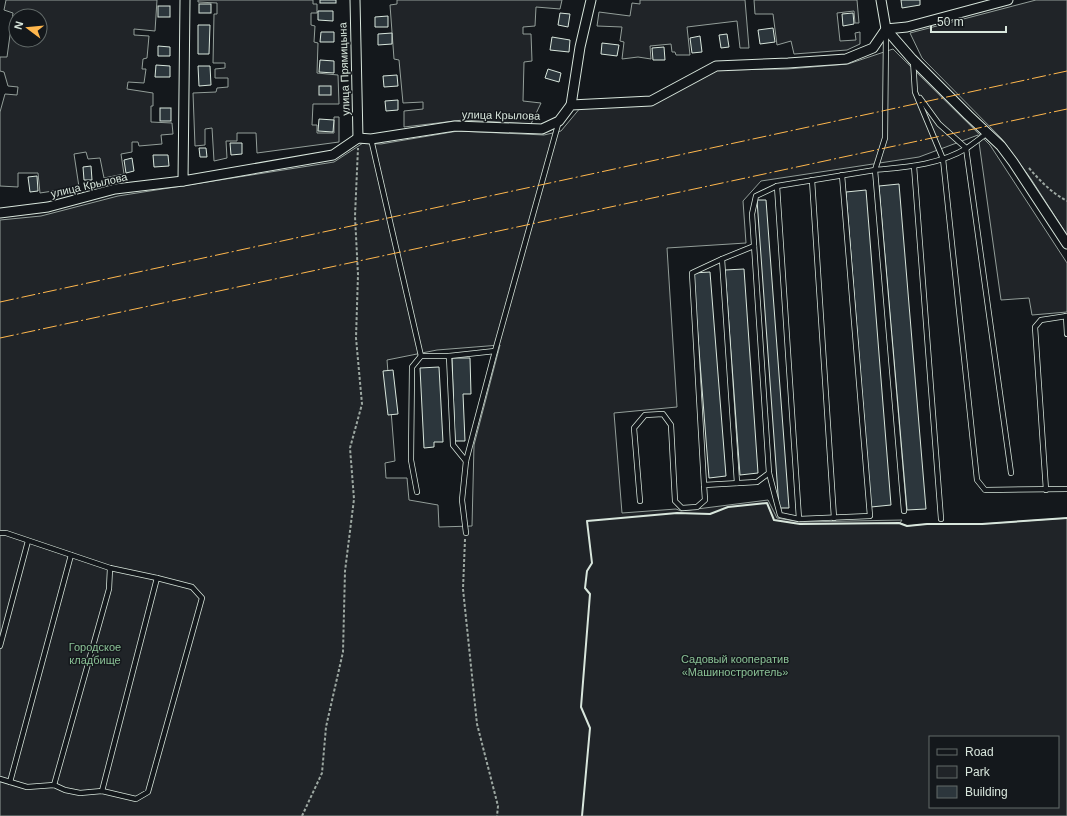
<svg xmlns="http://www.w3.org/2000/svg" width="1067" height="816" font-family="Arial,sans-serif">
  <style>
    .green { fill: #202428; stroke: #939e99; fill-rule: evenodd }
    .building { fill: #2c363c; stroke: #d8e6dc }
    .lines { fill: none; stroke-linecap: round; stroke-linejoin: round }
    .lane-casing { stroke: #d8e6dc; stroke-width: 6 }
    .street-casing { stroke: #d8e6dc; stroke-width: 11 }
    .path { stroke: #9da8a2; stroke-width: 2; stroke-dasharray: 3 2; stroke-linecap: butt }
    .lane { stroke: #14181c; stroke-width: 4.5 }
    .street { stroke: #14181c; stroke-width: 9 }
    .wall { stroke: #d8e6dc; stroke-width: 2 }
    .power { stroke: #ffb74d; stroke-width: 1; stroke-dasharray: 14 3 2 3; stroke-linecap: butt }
    .labels { text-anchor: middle; stroke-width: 3; stroke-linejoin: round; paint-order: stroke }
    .street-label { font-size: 11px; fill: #d8e6dc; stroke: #14181c }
    .park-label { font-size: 11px; fill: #8ac095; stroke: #14181c }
  </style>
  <rect width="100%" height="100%" fill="#14181c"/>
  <g class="green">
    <path d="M6,0H157L155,31L134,29V35L149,36L147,58L143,59L142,69H146L144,83L128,82L127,89L153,93V106H151V122L172,123L173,134L161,135L162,144L139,146L138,142H132V152L121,154L124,174L104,178L100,158L88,159L86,152L74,154L79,187L40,193L38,173H18V187L0,186V112L5,94L17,95L18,87L8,86L4,72L0,71V57H7L13,13L4,10ZM16,16H40V40H16Z"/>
    <path d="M198,0H313V4H317V13H311V25L315,26L314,42L318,43L317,73L338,75L339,104H313L312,125H317V133H334V117H339V142L257,153L256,133H237V141H226L227,158L214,161L212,128L205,129V145L195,146L193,93L216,92L217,88L228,87V78H215V69L225,68V63H213L214,14H217V3L198,2Z"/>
    <path d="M397,0H562L560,9L536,7L535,26L523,27V34H531L532,61L524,62L523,101L541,103L531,124L463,120L404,127V111L423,109V102L403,103L399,60L394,59L390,5L397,4Z"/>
    <path d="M640,0H745L749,48H740L737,21L687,27L690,55H676L675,52H672L671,44L650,46L651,59L638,57L622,59L624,42L620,41L622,27L597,26L599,12L630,16L632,3L640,4Z"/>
    <path d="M754,0H857L859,23H855L854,11L837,13L840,41L856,40L855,33L860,32V44L847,50L794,54L791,41L777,45L773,14H755Z"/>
    <path d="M1036,0H1067V235L1031,179L1002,139L922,58L910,33Z"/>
    <path d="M893,49L990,145L1067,263V312L1032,315L1029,298L1001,300L978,135L919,157L761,181L743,201L746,243L667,248L677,407L614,413L622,513L676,509L681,511L768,500L777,518L800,522L902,520L900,523L907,526L927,524H982L1067,518V816H0V220L41,216L118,196L334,162L363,143L381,144L458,131L544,135L561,131L581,107L654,104L718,70L787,69L848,64ZM500,345L474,445L472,526L439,527L438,505L409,500L407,478H386L385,463L395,461L387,360L437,350ZM930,737H1058V807H930Z"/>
  </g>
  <g class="building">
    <rect x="320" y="0" width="16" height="3"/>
    <path d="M901,0H920V5L902,8Z"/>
    <rect x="199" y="4" width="12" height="9"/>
    <rect x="158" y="6" width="12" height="11"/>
    <path d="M318,11H333V21L318,20Z"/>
    <path d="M560,13L570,14L568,27L558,25Z"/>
    <path d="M853,13L854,24L843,26L842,14Z"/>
    <path d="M388,16V27H375V17Z"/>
    <path d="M198,25H210L209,54H198Z"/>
    <path d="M773,28L775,42L760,44L758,30Z"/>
    <path d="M321,32H334V42H320Z"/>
    <path d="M392,33V44L378,45V34Z"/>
    <path d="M727,34L729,47L721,48L719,35Z"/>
    <path d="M700,36L702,52L692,53L690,38Z"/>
    <path d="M552,37L570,40L569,52L550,50Z"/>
    <path d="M602,43L619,45L617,56L601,54Z"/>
    <path d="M158,46L170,47V56H158Z"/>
    <path d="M664,47L665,60H653L652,48Z"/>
    <path d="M320,60L334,61V73L319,72Z"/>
    <path d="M156,65L170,66V77H155Z"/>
    <path d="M198,66H210L211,85L199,86Z"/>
    <path d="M548,69L561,73L559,82L545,78Z"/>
    <path d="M397,75L398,86L384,87L383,76Z"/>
    <rect x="319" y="86" width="12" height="9"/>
    <path d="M398,100V110L386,111L385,101Z"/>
    <rect x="160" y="108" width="11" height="13"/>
    <path d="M319,119L334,120L333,132L318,131Z"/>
    <path d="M230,143H242V154L231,155Z"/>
    <path d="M199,148H206L207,157H200Z"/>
    <path d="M153,155H168L169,166L154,167Z"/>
    <path d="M132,158L134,171L126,173L124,160Z"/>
    <path d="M91,166L92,180H84L83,167Z"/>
    <path d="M37,176L38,191L30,192L28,177Z"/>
    <path d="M899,184L926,509L907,510L879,186Z"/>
    <path d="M866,190L891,505L871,507L846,192Z"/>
    <path d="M757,200H766L789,508H779Z"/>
    <path d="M744,269L758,473L740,475L725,270Z"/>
    <path d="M710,272L726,476L709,478L693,273Z"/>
    <path d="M452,358H470L471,394H463L465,441H455Z"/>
    <path d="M439,367L443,442H434V447L424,448L420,368Z"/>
    <path d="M393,370L398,414L388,415L383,371Z"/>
  </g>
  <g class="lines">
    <defs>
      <g id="lane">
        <path d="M913,60L915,92L943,159L977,480L985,490L1067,489"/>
        <path d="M920,98L939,124L966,148L1011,473"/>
        <path d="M371,139L421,356"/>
        <path d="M914,166L941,519"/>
        <path d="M812,180L834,518"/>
        <path d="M777,186L799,519"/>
        <path d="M1066,316L1067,334"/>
        <path d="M449,356L453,445L466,461"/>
        <path d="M769,473L780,515L799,519L870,516L842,175"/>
        <path d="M737,483L722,259L754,246"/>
        <path d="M704,485L692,273L722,259"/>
        <path d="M1046,490L1035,327L1041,320L1067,316"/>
        <path d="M417,492L411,460L412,367L421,356H449L495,351"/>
        <path d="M640,501L634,428L645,415L663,414L671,425L675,501L682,508L697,507L705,500L704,485L757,482L769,473L752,214L756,196L777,186L875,170L885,138L886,31"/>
        <path d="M904,511L875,170C906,167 939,165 967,148C974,143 981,138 987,133"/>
        <path d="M0,533H6L110,568L157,578L192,587L202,598L148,792L136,799L102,791L80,793L65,790L54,785L27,787L0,779"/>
        <path d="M466,533L462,500L466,461L495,351L559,121"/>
        <path d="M0,646L28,541"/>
        <path d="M10,782L71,555"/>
        <path d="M54,785L109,589L110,568"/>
        <path d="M102,791L157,578"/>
      </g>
      <g id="street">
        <path d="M185,0L183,181L333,155L358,138L371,139L455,126L542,129L559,121L571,105L651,101L716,66L788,63L846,59L873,48L886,29L907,27L1008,0"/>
        <path d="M355,0L358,138"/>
        <path d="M881,0L886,29L912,59L968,115L1001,146L1013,162L1067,244"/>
        <path d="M571,105L580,47L591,0"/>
        <path d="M0,213L48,207L115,189L183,181"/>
      </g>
    </defs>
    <use href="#lane" class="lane-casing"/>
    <use href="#street" class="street-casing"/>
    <g class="path">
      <path d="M1029,168C1040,181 1052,193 1067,201"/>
      <path d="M465,539L463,589L477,724L498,806L497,816"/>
      <path d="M302,816L322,773L326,727L343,652L345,571L354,499L350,448L362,404L356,338L358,275L355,216L358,148"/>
    </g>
    <use href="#lane" class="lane"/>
    <use href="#street" class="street"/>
    <path class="wall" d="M582,816L590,728L581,707L590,594L585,588L587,571L592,563L587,521L677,513L710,514L728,507L767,503L774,520L800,524L899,523L907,526L927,524H982L1067,518"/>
    <g class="power">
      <path d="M0,302L1067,71"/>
      <path d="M0,338L1067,109"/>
    </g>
  </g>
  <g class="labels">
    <g class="street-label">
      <text transform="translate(344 69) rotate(-92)" y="4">улица Прямицына</text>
      <text transform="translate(501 115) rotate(1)" y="4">улица Крылова</text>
      <text transform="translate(89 185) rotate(-13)" y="4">улица Крылова</text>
    </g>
    <g class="park-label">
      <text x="95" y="651">Городское<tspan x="95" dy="13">кладбище</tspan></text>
      <text x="735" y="663">Садовый кооператив<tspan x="735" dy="13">«Машиностроитель»</tspan></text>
    </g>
  </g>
  <rect x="929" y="736" width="130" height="72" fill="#14181c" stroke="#626a69"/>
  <rect x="937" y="749" width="20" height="6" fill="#14181c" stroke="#626a69"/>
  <text x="965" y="756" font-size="12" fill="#d8e6dc">Road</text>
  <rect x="937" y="766" width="20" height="12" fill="#202428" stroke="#626a69"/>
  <text x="965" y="776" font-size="12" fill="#d8e6dc">Park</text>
  <rect x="937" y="786" width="20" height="12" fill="#2c363c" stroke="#626a69"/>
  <text x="965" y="796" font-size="12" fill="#d8e6dc">Building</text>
  <g transform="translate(28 28) rotate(286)"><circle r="19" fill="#14181c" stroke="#626a69"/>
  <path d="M0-3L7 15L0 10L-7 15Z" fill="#ffb74d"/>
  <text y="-6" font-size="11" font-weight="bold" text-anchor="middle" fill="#d8e6dc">N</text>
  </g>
  <path d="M931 26v6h75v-6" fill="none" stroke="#d8e6dc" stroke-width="2"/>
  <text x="937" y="26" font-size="12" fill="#d8e6dc" stroke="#14181c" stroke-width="3" paint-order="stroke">50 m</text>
</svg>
